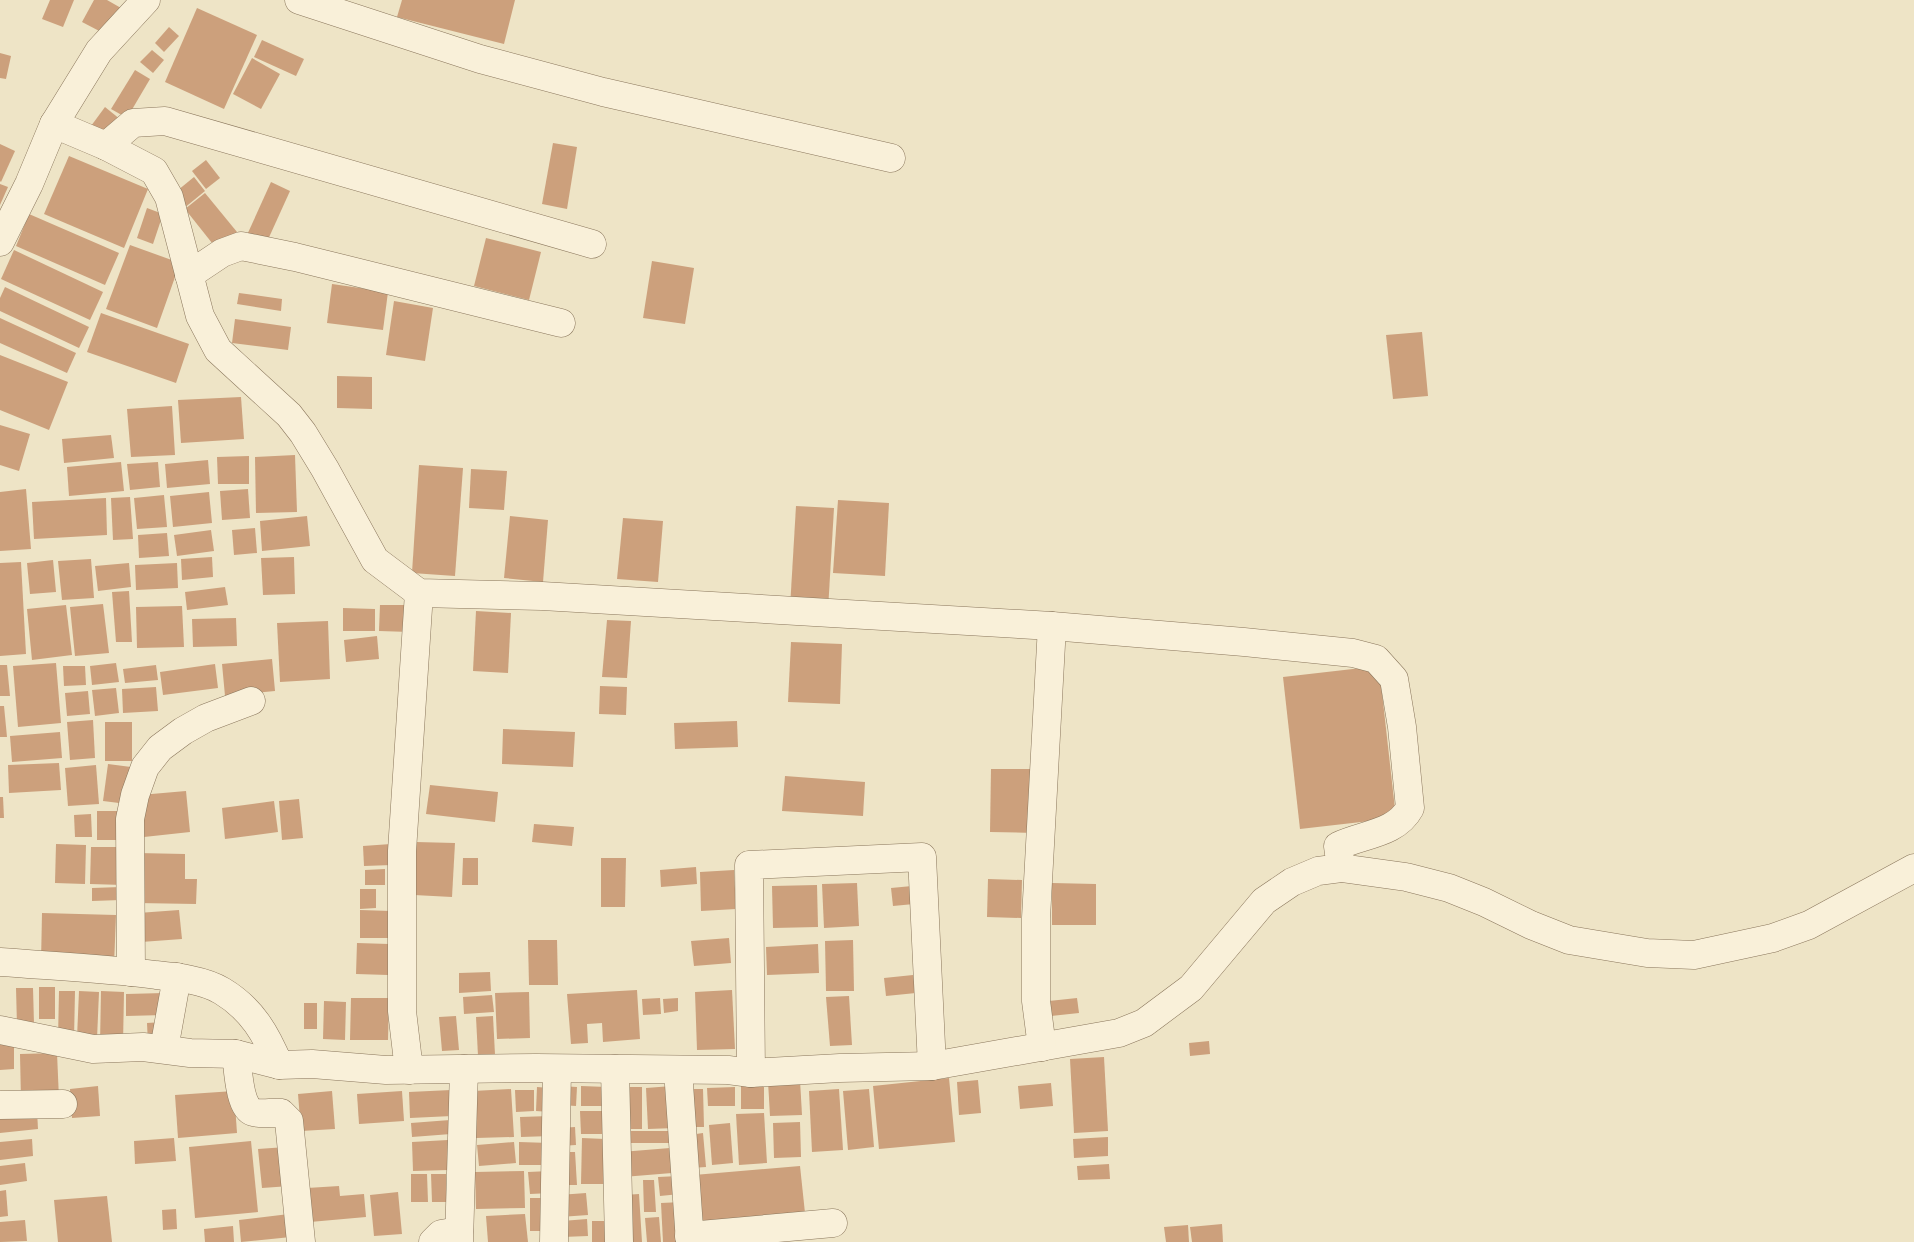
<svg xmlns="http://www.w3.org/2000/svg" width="1914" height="1242" font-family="'Noto Serif',serif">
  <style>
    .building { fill: #cca07c }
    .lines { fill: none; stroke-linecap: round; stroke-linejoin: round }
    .minor-casing { stroke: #8a765c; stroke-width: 29 }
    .minor { stroke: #f9f0d9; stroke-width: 28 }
  </style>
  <rect width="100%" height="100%" fill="#eee4c6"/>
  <g class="building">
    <path d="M50,0H74L63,27L42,19Z"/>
    <path d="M94,0H107L121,8L107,35L82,22Z"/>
    <path d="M402,0H515L504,44L397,17Z"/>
    <path d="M197,8L257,35L224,109L165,82Z"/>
    <path d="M169,27L179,36L164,52L155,43Z"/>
    <path d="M262,40L304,59L296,76L254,57Z"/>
    <path d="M152,50L164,60L153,73L140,62Z"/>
    <path d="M0,53L11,56L6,79L0,78Z"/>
    <path d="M252,58L280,74L261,109L233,94Z"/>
    <path d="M135,70L150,79L127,118L111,109Z"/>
    <path d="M105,107L121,120L107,138L91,126Z"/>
    <path d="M553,143L577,147L567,209L542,204Z"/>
    <path d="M0,144L15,151L1,182L0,181Z"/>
    <path d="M69,156L148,189L124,248L44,214Z"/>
    <path d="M206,160L220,178L206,189L192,171Z"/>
    <path d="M194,177L205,191L183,209L172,195Z"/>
    <path d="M271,182L290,191L266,244L247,235Z"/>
    <path d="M0,184L8,187L0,205Z"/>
    <path d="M205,193L237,232L216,248L185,209Z"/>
    <path d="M147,208L163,214L153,244L137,238Z"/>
    <path d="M29,214L119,253L105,285L16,246Z"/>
    <path d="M486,238L541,252L529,300L474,286Z"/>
    <path d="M130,245L180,263L157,328L106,309Z"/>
    <path d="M14,250L103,292L90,320L1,279Z"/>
    <path d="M652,261L694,268L685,324L643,318Z"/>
    <path d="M332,284L388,292L383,330L327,323Z"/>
    <path d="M5,287L89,327L79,348L0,311V298Z"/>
    <path d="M239,293L282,299L281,311L237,304Z"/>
    <path d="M394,301L433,308L425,361L386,355Z"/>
    <path d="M101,313L189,344L176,383L87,352Z"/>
    <path d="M0,318L76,353L67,373L0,343Z"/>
    <path d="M235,319L291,327L288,350L232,343Z"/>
    <path d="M1422,332L1428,396L1393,399L1386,335Z"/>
    <path d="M0,355L68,382L49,430L0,410Z"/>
    <path d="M337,376L372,377V409L337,408Z"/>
    <path d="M241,397L244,439L181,443L178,400Z"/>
    <path d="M172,406L175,455L131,457L127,409Z"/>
    <path d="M0,425L30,434L19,471L0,465Z"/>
    <path d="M111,435L114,458L64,463L62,439Z"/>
    <path d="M295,455L297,512L256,513L255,457Z"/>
    <path d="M249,456V484H218L217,457Z"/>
    <path d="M208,460L210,484L167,488L165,464Z"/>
    <path d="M121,462L124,491L69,496L67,467Z"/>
    <path d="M158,462L160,487L130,490L127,464Z"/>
    <path d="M419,465L463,468L455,576L412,573Z"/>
    <path d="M471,469L507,471L504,510L469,508Z"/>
    <path d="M26,489L31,549L0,551V492Z"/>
    <path d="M248,489L250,518L222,520L220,491Z"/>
    <path d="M209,492L212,523L173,527L170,496Z"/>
    <path d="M164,495L167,527L137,529L134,498Z"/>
    <path d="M130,497L133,539L113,540L111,498Z"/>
    <path d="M106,498L107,535L34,539L32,502Z"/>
    <path d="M838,500L889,503L885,576L833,573Z"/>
    <path d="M796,506L834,508L828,610L790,608Z"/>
    <path d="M307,516L310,546L262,551L260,521Z"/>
    <path d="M510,516L548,520L543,582L504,578Z"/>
    <path d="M623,518L663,521L658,582L617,579Z"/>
    <path d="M255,528L257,553L234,555L232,530Z"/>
    <path d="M211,530L214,551L177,556L174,535Z"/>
    <path d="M167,533L169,556L139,558L138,535Z"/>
    <path d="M212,557L213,577L182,580L181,559Z"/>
    <path d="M294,557L295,594L263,595L261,558Z"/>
    <path d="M91,559L94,598L62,600L58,561Z"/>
    <path d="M53,560L56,592L30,594L27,563Z"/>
    <path d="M21,562L26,654L0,656V563Z"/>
    <path d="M129,563L131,587L98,591L95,566Z"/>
    <path d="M177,563L178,588L136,590L135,565Z"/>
    <path d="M225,587L228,605L187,610L185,592Z"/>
    <path d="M129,591L132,642H116L112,592Z"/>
    <path d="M103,604L109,653L75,656L70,607Z"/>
    <path d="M66,605L72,655L32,660L27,609Z"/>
    <path d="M380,605H411L410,632L379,631Z"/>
    <path d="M182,606L184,647L137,648L136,607Z"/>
    <path d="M343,608L375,609V631H343Z"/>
    <path d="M476,611L511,613L508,673L473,671Z"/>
    <path d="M236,618L237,646L193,647L192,619Z"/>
    <path d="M607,620L631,621L627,678L602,677Z"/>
    <path d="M328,621L330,679L280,682L277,623Z"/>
    <path d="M377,636L379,659L346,662L344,640Z"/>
    <path d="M791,642L842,644L840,704L788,702Z"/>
    <path d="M272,659L275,691L225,696L222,664Z"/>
    <path d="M56,663L61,723L18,727L13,666Z"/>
    <path d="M116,663L119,682L92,685L90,666Z"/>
    <path d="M215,664L218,688L163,695L160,672Z"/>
    <path d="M0,665H7L10,696H0Z"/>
    <path d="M156,665L158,680L125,683L123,669Z"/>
    <path d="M63,666H85L86,685L64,686Z"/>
    <path d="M1379,666L1396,818L1300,829L1283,677Z"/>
    <path d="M600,686L627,687L626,715L599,714Z"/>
    <path d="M156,687L158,711L123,713L122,689Z"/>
    <path d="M116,688L119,713L95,716L92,690Z"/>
    <path d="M88,691L90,714L67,716L65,693Z"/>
    <path d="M0,706H4L7,737H0Z"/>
    <path d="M93,720L95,758L70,760L67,722Z"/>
    <path d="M737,721L738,747L675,749L674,723Z"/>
    <rect x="105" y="722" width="27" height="39"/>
    <path d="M503,729L575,732L573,767L502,764Z"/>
    <path d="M60,732L62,758L12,762L10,736Z"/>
    <path d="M59,763L61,790L9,793L8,765Z"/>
    <path d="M108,764L131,767L127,804L103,801Z"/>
    <path d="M96,765L99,804L68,806L65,768Z"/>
    <path d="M991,769H1036L1035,833L990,832Z"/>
    <path d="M785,776L865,782L863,816L782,811Z"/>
    <path d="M430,785L498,792L495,822L426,814Z"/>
    <path d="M186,791L190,832L144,837L140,795Z"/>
    <path d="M0,797H3L4,818H0Z"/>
    <path d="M299,799L303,838L282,840L279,801Z"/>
    <path d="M274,801L278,832L225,839L222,808Z"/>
    <rect x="97" y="811" width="26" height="29"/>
    <path d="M91,814L92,837H75L74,815Z"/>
    <path d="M534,824L574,827L572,846L532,842Z"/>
    <path d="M416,842L455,843L452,897L414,895Z"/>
    <path d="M56,844L86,845L85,884L55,883Z"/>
    <path d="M391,844L392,865L364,866L363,846Z"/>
    <path d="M91,847H123V885L90,884Z"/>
    <path d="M137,853L185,854V879H197L196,904L137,903Z"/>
    <path d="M463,858H478V885H462Z"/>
    <path d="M601,858H626L625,907H601Z"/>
    <path d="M696,867L697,884L661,887L660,870Z"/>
    <path d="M385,869V885H365V870Z"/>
    <path d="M734,870L736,909L701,911L700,872Z"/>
    <path d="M988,879L1022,880L1021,918L987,917Z"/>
    <path d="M857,883L859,926L824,928L822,884Z"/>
    <path d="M1052,883L1096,884V925H1052Z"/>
    <path d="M817,885L818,927L773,928L772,886Z"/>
    <path d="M912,886L914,904L893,906L891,888Z"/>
    <path d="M121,887V900L92,901V888Z"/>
    <path d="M360,889H376V908L360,909Z"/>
    <path d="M179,910L182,939L141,942L138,913Z"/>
    <path d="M360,910L391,911V938H360Z"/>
    <path d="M42,913L116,915L114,965L41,963Z"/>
    <path d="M729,938L731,963L694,966L691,941Z"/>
    <path d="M528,940H557L558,985H529Z"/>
    <path d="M853,940L854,991H826L825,941Z"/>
    <path d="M357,943L389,944L388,975L356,974Z"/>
    <path d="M818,944L819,973L767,975L766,947Z"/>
    <path d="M490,972L491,991L459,993V973Z"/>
    <path d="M913,975L916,993L886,996L884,978Z"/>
    <rect x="39" y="987" width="16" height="32"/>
    <path d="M16,988H33L34,1024L17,1025Z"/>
    <path d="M637,990L640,1039L603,1042L602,1023L587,1024L588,1043L571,1044L567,994Z"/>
    <path d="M732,990L735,1049L697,1050L695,992Z"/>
    <path d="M59,991H75L74,1040L58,1039Z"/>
    <path d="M79,991L99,992L97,1039L77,1038Z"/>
    <path d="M101,991L124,992L123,1044H100Z"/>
    <path d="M529,992L530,1038L497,1039L495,993Z"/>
    <path d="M164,993V1015L126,1016V994Z"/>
    <path d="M492,995L494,1012L464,1014L463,997Z"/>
    <path d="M849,996L852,1045L830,1046L826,997Z"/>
    <path d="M351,998H389L388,1040H350Z"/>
    <path d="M660,998L661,1014L643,1015L642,999Z"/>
    <path d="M678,998V1011L664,1013L663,999Z"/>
    <path d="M1077,998L1079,1013L1051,1016L1049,1001Z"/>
    <path d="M324,1001L346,1002L345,1040L323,1039Z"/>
    <rect x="304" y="1003" width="13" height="26"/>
    <path d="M456,1016L459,1050L442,1051L439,1017Z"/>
    <path d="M493,1016L495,1055L478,1056L476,1017Z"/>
    <path d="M162,1022L148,1045L147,1023Z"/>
    <path d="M14,1040V1069L0,1070V1041Z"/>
    <path d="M1209,1041L1210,1054L1190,1056L1189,1043Z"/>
    <path d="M57,1053L59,1099L21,1100L20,1054Z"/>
    <path d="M1104,1057L1108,1131L1074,1133L1070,1059Z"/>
    <path d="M949,1078L955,1142L879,1149L873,1086Z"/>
    <path d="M800,1080L802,1115L770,1116L768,1081Z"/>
    <path d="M978,1080L981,1113L959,1115L957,1082Z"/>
    <rect x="741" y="1081" width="23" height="28"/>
    <path d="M1051,1083L1053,1106L1020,1109L1018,1086Z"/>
    <path d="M98,1086L100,1116L72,1118L70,1089Z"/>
    <path d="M560,1086L577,1087L576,1106L560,1105Z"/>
    <path d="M581,1086L607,1087L606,1106H581Z"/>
    <path d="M672,1086L675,1128L648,1129L646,1088Z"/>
    <path d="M537,1087L550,1088V1112L536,1111Z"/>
    <rect x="622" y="1087" width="20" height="42"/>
    <path d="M735,1087V1106H708L707,1088Z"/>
    <path d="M511,1089L514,1137L476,1138L473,1091Z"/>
    <path d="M688,1089H703L704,1127H689Z"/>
    <path d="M839,1089L843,1150L812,1152L809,1091Z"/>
    <path d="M869,1089L874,1147L848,1150L843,1091Z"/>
    <path d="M451,1090L452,1116L410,1118L409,1092Z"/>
    <path d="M515,1090H534V1111L516,1112Z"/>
    <path d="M234,1091L237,1133L178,1138L175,1095Z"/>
    <path d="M332,1091L335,1129L301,1131L298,1094Z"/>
    <path d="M402,1091L404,1121L359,1124L357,1094Z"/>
    <path d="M37,1111L38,1129L0,1133V1114Z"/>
    <path d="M580,1111H605V1134H581Z"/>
    <path d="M764,1113L767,1163L739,1165L736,1114Z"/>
    <path d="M550,1116L551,1136L521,1137L520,1117Z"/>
    <path d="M450,1120L451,1134L412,1137L411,1123Z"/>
    <path d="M800,1122L801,1157L774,1158L773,1123Z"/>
    <path d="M730,1123L733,1163L712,1165L709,1125Z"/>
    <path d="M575,1127L576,1145L560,1146L559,1128Z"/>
    <path d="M621,1131H671L670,1143H621Z"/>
    <path d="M703,1133L706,1167L691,1168L689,1135Z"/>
    <path d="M1108,1137V1156L1074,1158L1073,1139Z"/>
    <path d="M174,1138L176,1161L135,1164L134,1141Z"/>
    <path d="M582,1138L605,1139L604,1184H581Z"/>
    <path d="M32,1139L33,1156L0,1160V1142Z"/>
    <path d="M448,1140L449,1170L413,1171L412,1142Z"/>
    <path d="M251,1141L258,1212L195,1218L189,1147Z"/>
    <path d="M514,1142L516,1163L479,1166L477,1145Z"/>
    <path d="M519,1142L550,1143V1165H519Z"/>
    <path d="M286,1147L290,1186L262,1188L258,1149Z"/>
    <path d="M670,1148L672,1173L623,1177L621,1152Z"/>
    <path d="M563,1152H575L577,1185H563Z"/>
    <path d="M25,1163L27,1181L0,1185V1166Z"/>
    <path d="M1109,1164L1110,1179L1078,1180L1077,1166Z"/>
    <path d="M800,1166L805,1213L698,1222L694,1175Z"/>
    <path d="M524,1171L525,1208L476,1209L475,1172Z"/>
    <path d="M550,1171L551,1193L530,1194L528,1172Z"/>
    <path d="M411,1174H427L428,1202H411Z"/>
    <path d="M431,1174H446V1202H432Z"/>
    <path d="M679,1176L680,1194L660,1196L658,1177Z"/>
    <path d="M643,1180H654L656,1212H644Z"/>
    <path d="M339,1186L340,1196L364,1194L366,1217L310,1222L307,1188Z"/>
    <path d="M6,1190L8,1216L0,1217V1191Z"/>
    <path d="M398,1192L402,1234L374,1236L370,1195Z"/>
    <path d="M586,1193L588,1215L560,1217L559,1195Z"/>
    <path d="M639,1194L642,1242H627L624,1195Z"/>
    <path d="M107,1196L112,1242H58L54,1200Z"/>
    <path d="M530,1198H550L551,1231H530Z"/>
    <path d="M682,1202L684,1242H663L661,1203Z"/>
    <path d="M176,1209L177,1229L163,1230L162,1210Z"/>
    <path d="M289,1214L291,1237L241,1242L239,1220Z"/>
    <path d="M525,1214L528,1242H488L486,1216Z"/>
    <path d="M659,1217L661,1242H647L645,1218Z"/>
    <path d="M587,1219L588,1236L562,1237V1221Z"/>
    <path d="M25,1220L27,1241L0,1242V1222Z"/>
    <rect x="592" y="1221" width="20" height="21"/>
    <path d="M1222,1224L1223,1242H1192L1190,1227Z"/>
    <path d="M1188,1225L1189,1242H1166L1164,1227Z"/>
    <path d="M233,1226L234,1242H205L204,1229Z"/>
  </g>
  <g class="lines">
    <defs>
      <g id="minor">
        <path d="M299,0L480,59L603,92L891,158"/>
        <path d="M54,124L106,146L154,171L169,197L200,316L218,350L289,415L303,433L325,469L375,560L419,593L542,596L1052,626L1244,642L1353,653L1376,659L1394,679L1402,727L1410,808C1396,834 1363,834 1338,846L1341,868"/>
        <path d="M106,146L133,123L165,121L592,244"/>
        <path d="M0,242L29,184L54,124L99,51L146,0"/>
        <path d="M189,275L222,253L241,246L295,257L561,323"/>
        <path d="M0,962C52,966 104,968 156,975C176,977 204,980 222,991C252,1009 266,1034 279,1065L312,1064L386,1070L536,1068L728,1070L751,1073L840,1068L932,1066L1119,1033L1144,1023L1191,988L1264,901L1292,882L1318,871L1341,868L1406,877L1449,888L1484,902L1531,925L1569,940L1647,953L1694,955L1773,938L1809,925L1914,868"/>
        <path d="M131,972L130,819L135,795L145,767L160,748L183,731L206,718L251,701"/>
        <path d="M0,1030L93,1049L143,1047L190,1053L236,1054L279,1065"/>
        <path d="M1042,1047L1036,1001V918L1052,626"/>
        <path d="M164,1049L177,977"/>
        <path d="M236,1054C238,1067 239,1108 253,1112C261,1115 272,1112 281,1113L289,1121L301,1242"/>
        <path d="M615,1069L619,1242"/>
        <path d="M409,1070L402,1011V851L419,593"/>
        <path d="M678,1070L690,1242"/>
        <path d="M751,1073L749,865L922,857L932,1066"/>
        <path d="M0,1105L63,1104"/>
        <path d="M689,1236L833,1223"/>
        <path d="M433,1242L441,1234L459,1231"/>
        <path d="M459,1242L464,1069"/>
        <path d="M554,1242L557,1069"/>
      </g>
    </defs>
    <use href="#minor" class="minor-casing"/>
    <use href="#minor" class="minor"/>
  </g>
</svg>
